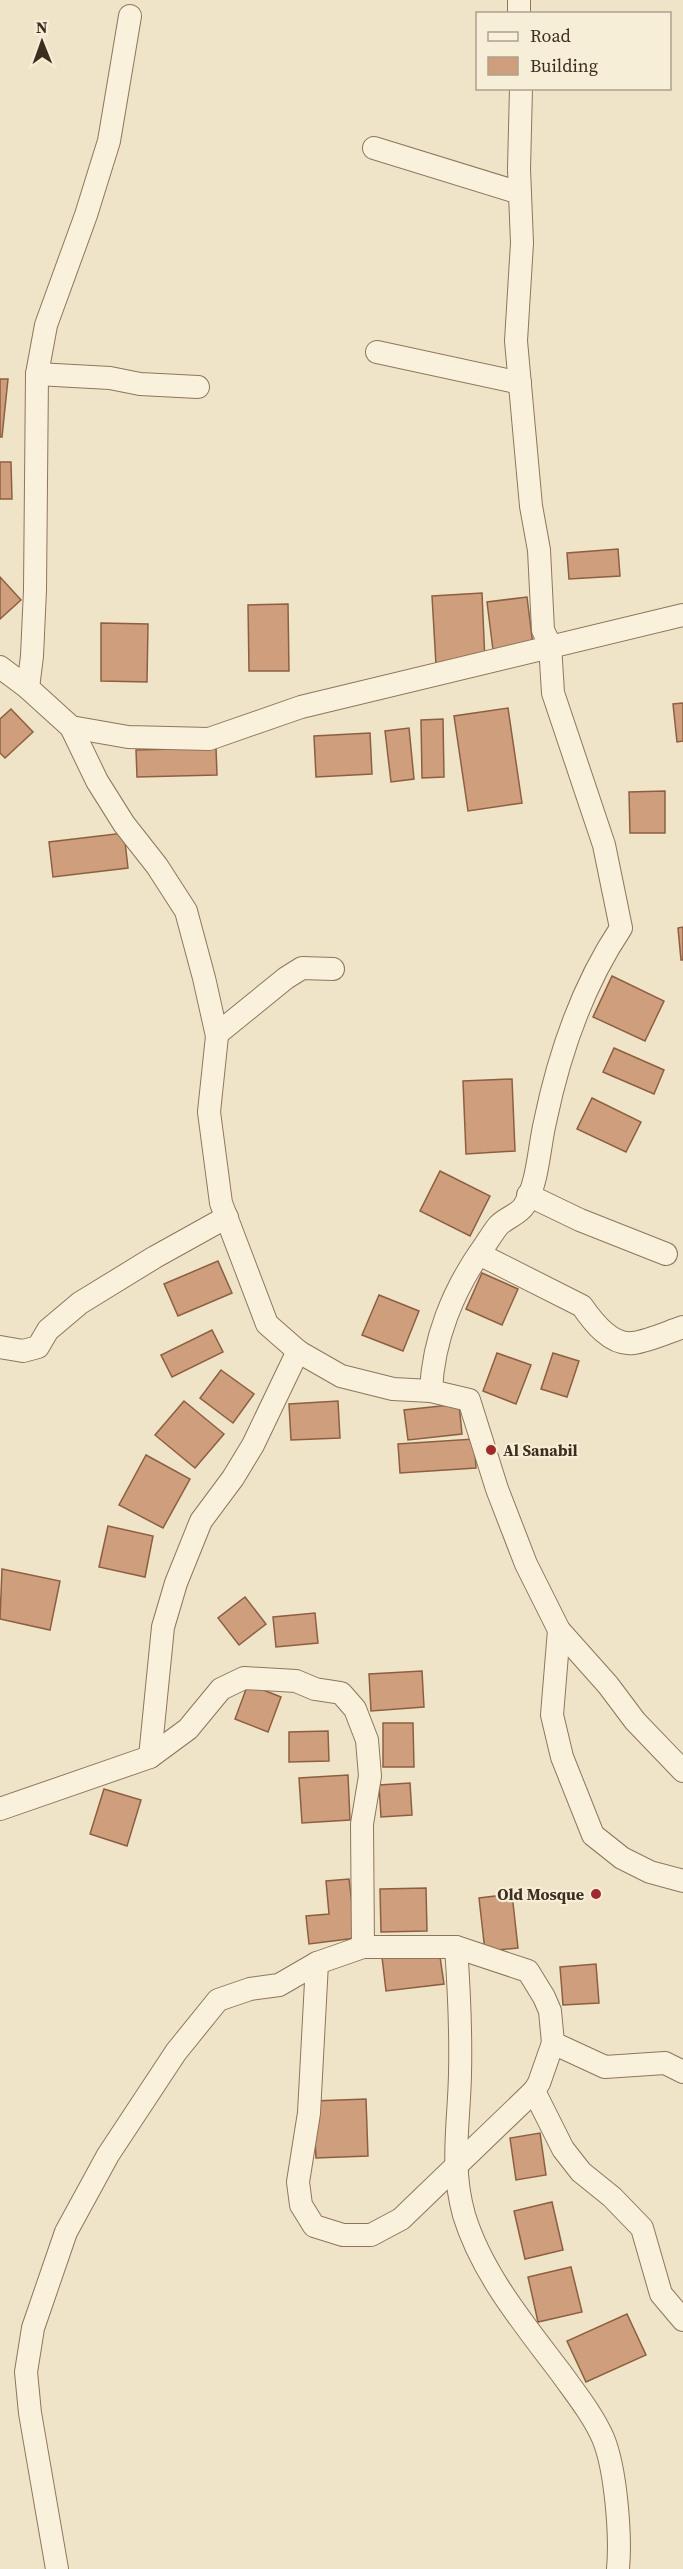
<svg xmlns="http://www.w3.org/2000/svg" width="683" height="2569" font-family="'Source Serif 4',serif">
  <style>
    .building { fill: #cf9f7d; stroke: #8d5f41; stroke-width: 1.5 }
    .lines { fill: none; stroke-linecap: round; stroke-linejoin: round }
    .street-casing { stroke: #8d765c; stroke-width: 24 }
    .street { stroke: #faf1dc; stroke-width: 22 }
    .poi-dot { fill: #9e2a2b; stroke: #f7eed8; stroke-width: 2 }
    .labels { text-anchor: middle; stroke-width: 4.5; stroke-linejoin: round; paint-order: stroke }
    .poi-label { font-size: 16px; font-weight: bold; fill: #3d2e20; stroke: #f7eed8; text-anchor: start }
  </style>
  <rect width="100%" height="100%" fill="#f0e4c8"/>
  <g class="building">
    <path d="M0,379H8L2,437H0Z"/>
    <path d="M0,462H11L12,499H0Z"/>
    <path d="M618,549L620,576L569,579L567,553Z"/>
    <path d="M0,577L21,600L0,619Z"/>
    <path d="M482,593L485,662L436,665L432,596Z"/>
    <path d="M527,597L533,645L493,650L487,602Z"/>
    <path d="M288,604L289,671H249L248,605Z"/>
    <path d="M101,623L148,624L147,682L101,681Z"/>
    <path d="M683,703V741L677,742L673,704Z"/>
    <path d="M508,708L522,803L468,811L454,716Z"/>
    <path d="M11,709L33,732L5,758L0,753V719Z"/>
    <path d="M443,719L444,777L422,778L421,720Z"/>
    <path d="M409,728L414,779L391,782L385,731Z"/>
    <path d="M370,733L372,774L316,777L314,736Z"/>
    <path d="M216,748L217,775L137,777L136,750Z"/>
    <path d="M665,791V833H630L629,792Z"/>
    <path d="M124,833L128,868L53,877L49,842Z"/>
    <path d="M683,927V960H681L678,928Z"/>
    <path d="M612,976L664,1001L645,1041L593,1017Z"/>
    <path d="M614,1048L664,1070L654,1094L603,1072Z"/>
    <path d="M512,1079L515,1151L466,1154L463,1081Z"/>
    <path d="M592,1098L641,1122L626,1152L577,1129Z"/>
    <path d="M440,1171L490,1196L470,1236L420,1211Z"/>
    <path d="M218,1261L232,1293L178,1316L164,1284Z"/>
    <path d="M482,1273L518,1289L502,1325L466,1309Z"/>
    <path d="M379,1295L419,1311L403,1351L362,1335Z"/>
    <path d="M212,1330L223,1352L172,1377L161,1355Z"/>
    <path d="M497,1353L531,1365L516,1404L483,1391Z"/>
    <path d="M553,1353L579,1361L567,1397L541,1389Z"/>
    <path d="M221,1370L254,1394L233,1423L200,1398Z"/>
    <path d="M184,1401L224,1434L195,1468L155,1435Z"/>
    <path d="M338,1401L340,1438L291,1440L289,1404Z"/>
    <path d="M459,1404L462,1434L408,1440L404,1410Z"/>
    <path d="M474,1439L476,1468L400,1473L398,1444Z"/>
    <path d="M146,1455L190,1479L163,1528L119,1505Z"/>
    <path d="M108,1526L153,1536L145,1577L99,1567Z"/>
    <path d="M2,1569L60,1581L50,1630L0,1619Z"/>
    <path d="M245,1597L266,1624L239,1645L218,1618Z"/>
    <path d="M315,1613L318,1643L276,1647L273,1617Z"/>
    <path d="M422,1671L424,1707L371,1711L369,1674Z"/>
    <path d="M248,1684L281,1697L268,1732L235,1719Z"/>
    <path d="M383,1723H413L414,1767H383Z"/>
    <path d="M328,1731L329,1761L289,1762V1732Z"/>
    <path d="M348,1775L350,1820L302,1823L299,1778Z"/>
    <path d="M410,1783L412,1815L381,1817L379,1785Z"/>
    <path d="M104,1789L141,1800L127,1846L90,1834Z"/>
    <path d="M349,1879L356,1938L309,1944L306,1916L329,1914L326,1881Z"/>
    <path d="M426,1888L427,1931L381,1932L380,1889Z"/>
    <path d="M512,1894L518,1948L485,1951L479,1898Z"/>
    <path d="M439,1950L444,1984L386,1991L382,1957Z"/>
    <path d="M596,1964L599,2003L563,2005L560,1967Z"/>
    <path d="M366,2099L368,2156L316,2158L313,2101Z"/>
    <path d="M540,2133L546,2175L516,2180L510,2138Z"/>
    <path d="M552,2202L563,2250L525,2259L514,2211Z"/>
    <path d="M571,2267L582,2312L538,2322L528,2277Z"/>
    <path d="M627,2314L646,2355L586,2382L567,2341Z"/>
  </g>
  <g class="lines">
    <defs>
      <g id="street">
        <path d="M519,0V14"/>
        <path d="M374,148L520,193"/>
        <path d="M377,352L520,383"/>
        <path d="M37,374L110,378L140,384L198,387"/>
        <path d="M0,667L28,688L71,727L128,737L209,739L301,707L683,615"/>
        <path d="M28,688L32,656L35,590L37,374L46,325L86,215L109,141L130,16"/>
        <path d="M71,727L97,781L124,824L157,866L186,911L204,978L217,1036L209,1112L221,1203L267,1324L299,1352L341,1376L393,1389L431,1391L469,1400L497,1489L526,1564L559,1630L608,1685L635,1721L683,1771"/>
        <path d="M217,1034L286,978L302,968L333,969"/>
        <path d="M528,1195L580,1220L666,1254"/>
        <path d="M479,1254L582,1306C593,1322 611,1346 633,1343C649,1341 668,1332 683,1327"/>
        <path d="M0,1347L23,1351L38,1347L48,1330L80,1303L155,1257L227,1217"/>
        <path d="M431,1391C433,1340 453,1290 483,1248C488,1241 493,1232 499,1225C506,1218 519,1214 524,1206C538,1184 539,1147 545,1122C559,1054 583,985 621,928L604,845L553,693L550,645L543,630L539,550L531,506L516,341L522,243L519,169L521,88"/>
        <path d="M559,1630L552,1715L562,1757L593,1835L622,1858L650,1872L683,1881"/>
        <path d="M150,1757L163,1627L176,1583L201,1521L233,1478L253,1445L298,1351"/>
        <path d="M0,1809L150,1757L188,1729L221,1689L244,1678L296,1681L315,1689L341,1693L355,1709L367,1740L370,1776L362,1824L363,1947"/>
        <path d="M456,1947C459,1989 461,2032 460,2074C459,2125 450,2164 464,2215C482,2274 524,2324 561,2373C576,2394 593,2415 603,2438C616,2469 621,2536 618,2569"/>
        <path d="M317,1963L309,2113L298,2182L301,2205L314,2226L343,2235H371L401,2219L534,2091L539,2083L553,2043"/>
        <path d="M534,2091L563,2149L581,2172L612,2197L642,2228L661,2294L683,2320"/>
        <path d="M57,2569L30,2413L26,2372L33,2328L66,2232L108,2155L176,2052L218,2000L250,1989L279,1985L317,1963L363,1947H456L528,1971L544,1997L550,2011L553,2043L605,2067L665,2063L683,2072"/>
      </g>
    </defs>
    <use href="#street" class="street-casing"/>
    <use href="#street" class="street"/>
  </g>
  <g class="poi-dot">
    <circle cx="491" cy="1450" r="6"/>
    <circle cx="596" cy="1894" r="6"/>
  </g>
  <g class="labels">
    <g class="poi-label">
      <text x="503" y="1456">Al Sanabil</text>
      <text x="584" y="1900" text-anchor="end">Old Mosque</text>
    </g>
  </g>
  <rect x="476" y="12" width="195" height="78" fill="#f7eed8" stroke="#ada18e" stroke-width="1.5"/>
  <rect x="488" y="32" width="30" height="9" fill="#faf1dc" stroke="#ada18e" stroke-width="1.5"/>
  <text x="530" y="42" font-size="18" fill="#3d2e20">Road</text>
  <rect x="488" y="57" width="30" height="18" fill="#cf9f7d" stroke="#ada18e" stroke-width="1.5"/>
  <text x="530" y="72" font-size="18" fill="#3d2e20">Building</text>
  <g transform="translate(42 42) rotate(359)" stroke="#f7eed8" stroke-width="4.5" paint-order="stroke">
  <path d="M0-4.5L10 22L0 15L-10 22Z" fill="#3d2e20"/>
  <text y="-9" font-size="16" font-weight="bold" text-anchor="middle" fill="#3d2e20">N</text>
  </g>
</svg>
